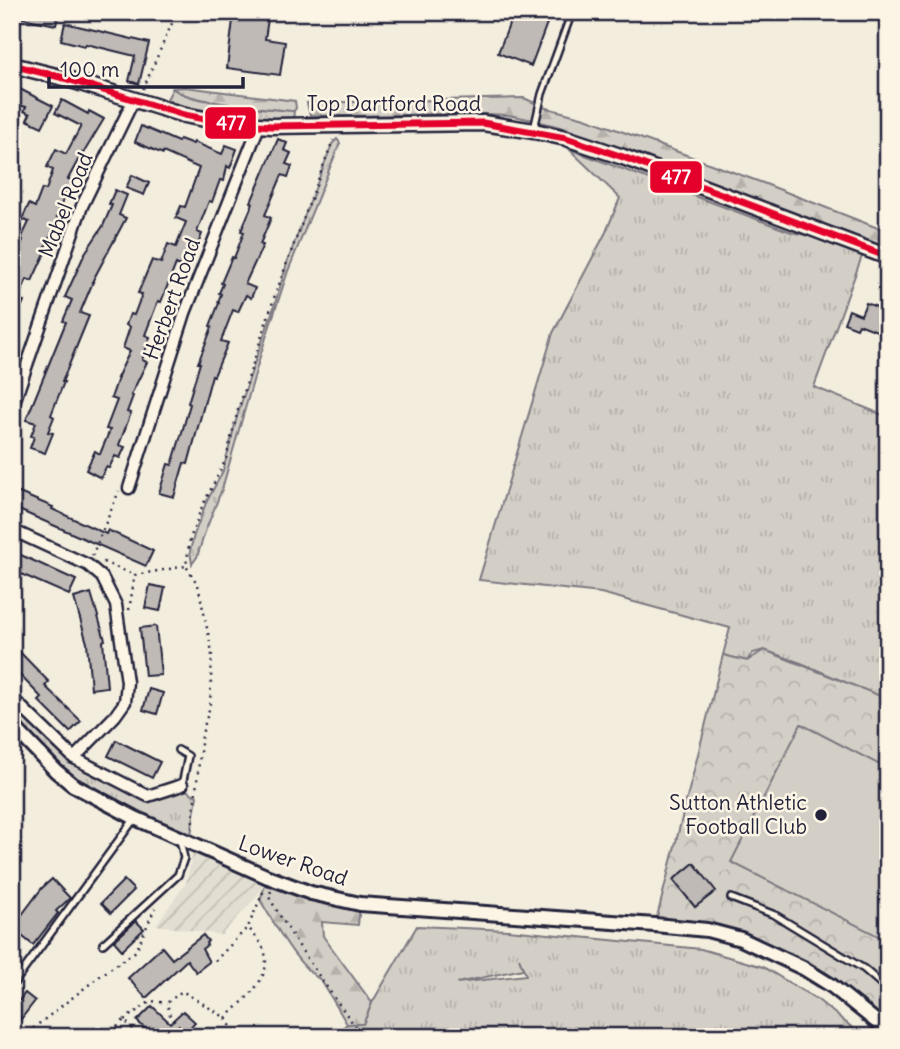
<svg xmlns="http://www.w3.org/2000/svg" width="900" height="1049" font-family="Delius,sans-serif">
  <style>
    .industrial { fill: url(#industrial-furrows) }
    .grass { fill: url(#grass-tufts); stroke: #7b7880; stroke-width: 2; fill-rule: evenodd }
    .forest { fill: url(#forest-firs); stroke: #7b7880; stroke-width: 2 }
    .park { fill: url(#park-crowns); stroke: #7b7880; stroke-width: 2 }
    .garden { fill: #d4cfc6; stroke: #7b7880; stroke-width: 2 }
    .building { fill: #bfbab6; stroke: #22223b; stroke-width: 2 }
    .lines { fill: none; stroke-linecap: round; stroke-linejoin: round }
    .service-casing { stroke: #22223b; stroke-width: 10 }
    .minor-casing { stroke: #22223b; stroke-width: 15 }
    .tertiary-casing { stroke: #22223b; stroke-width: 18 }
    .secondary-casing { stroke: #22223b; stroke-width: 19 }
    .path { stroke: #22223b; stroke-width: 2.5; stroke-dasharray: 2 5; stroke-linecap: butt }
    .service { stroke: #fcf5e5; stroke-width: 5 }
    .minor { stroke: #fcf5e5; stroke-width: 10 }
    .tertiary { stroke: #fcf5e5; stroke-width: 12 }
    .secondary { stroke: #fcf5e5; stroke-width: 14 }
    .bus-1-casing { stroke: #fcf5e5; stroke-width: 12 }
    .bus-1 { stroke: #e4002b; stroke-width: 7 }
    .poi-dot { fill: #22223b; stroke: #fcf5e5; stroke-width: 2.5 }
    .labels { text-anchor: middle; stroke-width: 5; stroke-linejoin: round; paint-order: stroke }
    .street-label { font-size: 21px; fill: #22223b; stroke: #fcf5e5 }
    .poi-label { font-size: 21px; fill: #22223b; stroke: #fcf5e5; text-anchor: end }
    .line-badge { stroke: #fcf5e5; stroke-width: 2.5 }
    .badge-label { font-size: 19px; text-anchor: middle; font-weight: bold; fill: #fff }
  </style>
  <defs>
    <pattern id="industrial-furrows" width="10" height="10" patternUnits="userSpaceOnUse" patternTransform="scale(1.75)"><rect width="10" height="10" fill="#e3ded2"/><path d="M-1 1l2-2M0 10L10 0M9 11l2-2" fill="none" stroke="#c2beb5"/></pattern>
    <pattern id="grass-tufts" width="24" height="20" patternUnits="userSpaceOnUse" patternTransform="scale(1.75)"><rect width="24" height="20" fill="#d4cfc6"/><path d="M3 7l-1-3M5 7V3M7 7l1-3M15 17l-1-3M17 17v-4M19 17l1-3" fill="none" stroke="#b6b1ab"/></pattern>
    <pattern id="forest-firs" width="22" height="20" patternUnits="userSpaceOnUse" patternTransform="scale(1.75)"><rect width="22" height="20" fill="#d4cfc6"/><path d="M5 1l3.5 6h-7zM16 11l3.5 6h-7z" fill="#b6b1ab"/></pattern>
    <pattern id="park-crowns" width="20" height="18" patternUnits="userSpaceOnUse" patternTransform="scale(1.75)"><rect width="20" height="18" fill="#d4cfc6"/><path d="M2 6a3 3 0 1 1 6 0M12 15a3 3 0 1 1 6 0" fill="none" stroke="#b6b1ab"/></pattern>
  </defs>
  <rect width="100%" height="100%" fill="#f3edde"/>
  <filter id="ink" filterUnits="userSpaceOnUse"><feTurbulence type="fractalNoise" baseFrequency=".0143" numOctaves="2"/><feDisplacementMap in="SourceGraphic" scale="14" xChannelSelector="R" yChannelSelector="G"/><feConvolveMatrix kernelMatrix="1 2 1 2 8 2 1 2 1" color-interpolation-filters="sRGB"/></filter>
  <g filter="url(#ink)">
    <path class="industrial" d="M191,842L268,877L257,896L221,935L156,925L186,883L193,852Z"/>
    <g class="grass">
      <path d="M173,88C187,102 271,109 294,111L293,120C252,119 213,114 173,103L167,99Z"/>
      <path d="M337,139L340,143L288,271L261,353L222,489L205,532L197,557L192,564L190,551L194,535L206,503L223,471L238,413L255,361L273,310L288,260L332,144Z"/>
      <path d="M569,149L791,232L865,248L814,387L888,417V701L801,663L764,650L753,653L747,661L723,655L730,628L601,593L479,580L553,333L606,232L620,198Z"/>
      <path d="M12,699L74,758L156,799L184,789L197,796L190,841L73,784L12,725Z"/>
      <path d="M417,926L508,930L701,949L763,967L818,1000L864,1037H332L347,1024H363L372,1003ZM519,958L526,975L457,983L523,969Z"/>
    </g>
    <g class="forest">
      <path d="M185,87L295,101L296,108L294,111C272,109 186,103 173,88Z"/>
      <path d="M524,98L543,107L585,118L763,183L888,232V257L560,127C543,123 524,117 507,115C442,110 376,119 310,115L307,103Z"/>
      <path d="M268,877L360,904L358,925L322,922L323,936L372,1003L363,1024H347L321,980C297,967 275,924 260,900Z"/>
    </g>
    <path class="park" d="M764,650L888,699V1031L832,986L741,939L655,925L723,655L747,661Z"/>
    <path class="garden" d="M801,724L888,769V941L731,862Z"/>
    <g class="building">
      <path d="M19,12H59L56,25L18,17Z"/>
      <path d="M234,12H269L265,39L285,42L280,75L227,68Z"/>
      <path d="M514,12H542L550,15L531,66L498,53Z"/>
      <path d="M65,23L149,43L139,84L129,81L135,56L86,44L85,46L61,40Z"/>
      <path d="M12,85L53,106L42,127L27,120L30,114L24,111L26,107L12,103Z"/>
      <path d="M62,100L88,114L89,111L104,119L83,154L82,153L68,179L74,181L68,195L65,194L57,217H59L44,250L46,251L32,281L27,279L18,299L24,301L12,328V266L23,240L21,239L29,222L22,219L29,204L35,207L42,189L46,190L53,170L47,167L56,149L66,154L81,126L55,113Z"/>
      <path d="M141,126L178,142L180,139L193,144L194,142L222,154L226,145L237,149L230,168L227,166L224,181L220,180L212,202L209,201L197,232L202,234L196,249L190,246L182,267L176,264L161,302L158,301L145,335L150,337L142,360L147,362L131,395L133,396L127,412L131,413L119,445L125,447L120,458L115,456L109,468L106,467L101,478L86,470L95,451L100,454L110,430L106,429L117,400L111,398L118,378H117L130,351L123,348L130,327L126,325L130,314L134,315L142,294L138,293L152,260L161,263L168,244L176,247L186,222L176,218L181,206L185,207L199,168L163,152V154L135,142Z"/>
      <path d="M278,139L287,143L284,150L291,153L286,164L292,166L288,177L282,175L265,215L271,218L260,244L263,245L245,284L255,288L251,298L246,295L238,312L233,310L221,341L228,343L214,376L212,375L188,464L184,463L174,497L159,493L168,464L172,465L182,432L190,404L188,403L200,363H198L212,327L210,326L219,303L218,302L221,294L219,293L223,284L221,283L232,257L234,258L244,232L241,231L253,203L251,202Z"/>
      <path d="M132,175L149,183L144,195L126,188Z"/>
      <path d="M115,190L127,195L119,215L126,218L92,282H93L80,313L89,316L62,382H64L51,415L54,417L48,432L53,433L45,453L30,448L34,437L31,436L36,423L26,420L66,322L63,321L72,300L65,297L85,253L103,226L112,205L109,204Z"/>
      <path d="M866,303L888,311V317L882,333L859,324L857,328L844,323L849,310L861,315Z"/>
      <path d="M12,490L53,507L52,509L106,534L108,530L153,551L146,566L12,507Z"/>
      <path d="M12,551L76,580L69,595L12,570Z"/>
      <path d="M150,585L165,588L160,611L145,608Z"/>
      <path d="M91,593L105,640L103,641L107,687L91,689L87,643L74,598Z"/>
      <path d="M156,626L161,675L145,676L140,628Z"/>
      <path d="M12,644L49,682L45,686L81,721L70,732L39,701L42,698L12,667Z"/>
      <path d="M149,689L163,693L157,714L143,710Z"/>
      <path d="M116,740L160,762L152,778L108,756Z"/>
      <path d="M694,863L716,891L695,907L673,880Z"/>
      <path d="M52,879L70,898L56,911L58,913L33,945L12,928L42,888Z"/>
      <path d="M124,880L134,890L111,913L101,903Z"/>
      <path d="M136,921L144,929L122,950L114,941Z"/>
      <path d="M203,935L208,941L206,943L207,945L202,949L209,962L196,972L187,960L146,998L128,978L162,947L172,959Z"/>
      <path d="M25,993L35,1001L21,1019L12,1012V1009Z"/>
      <path d="M152,1006L170,1023L183,1011L195,1022L182,1037H154L137,1021Z"/>
    </g>
    <g class="lines">
      <defs>
        <g id="service">
          <path d="M534,129L542,94L572,12"/>
          <path d="M178,750L188,756L182,785"/>
          <path d="M731,898L775,915L864,969L888,990"/>
          <path d="M103,944L178,875L184,858L180,840"/>
          <path d="M12,986L135,818"/>
        </g>
        <g id="minor">
          <path d="M12,408L82,206L134,99"/>
          <path d="M129,488L185,313L259,126"/>
          <path d="M12,530L88,565L102,577L116,605L127,682L125,702L115,716L74,758"/>
          <path d="M12,698L74,758L148,796L182,785"/>
        </g>
        <path id="tertiary" d="M12,725L56,771L73,785L135,818L268,877L311,893L360,904L655,925L707,930L741,939L803,968L832,986L888,1031"/>
        <path id="secondary" d="M12,65L64,78L184,115L220,122L271,126L483,123L534,131L566,138L623,157L888,257"/>
      </defs>
      <use href="#service" class="service-casing"/>
      <use href="#minor" class="minor-casing"/>
      <use href="#tertiary" class="tertiary-casing"/>
      <use href="#secondary" class="secondary-casing"/>
      <g class="path">
        <path d="M143,89L177,12"/>
        <path d="M92,556L119,491"/>
        <path d="M103,562L135,575"/>
        <path d="M129,610L135,575L186,566"/>
        <path d="M192,829L202,734L210,706L212,652L198,585L186,566L190,539L201,509L226,459L238,410L275,295L333,140"/>
        <path d="M271,891L269,897C297,946 329,991 363,1037"/>
        <path d="M215,961L248,927"/>
        <path d="M226,1018C243,1000 274,979 264,950C261,942 253,934 248,927L264,890"/>
        <path d="M124,1020L151,1001L167,1003"/>
        <path d="M22,1037L100,976L136,951L155,908"/>
        <path d="M107,1037L124,1020L141,1037"/>
        <path d="M188,1037L170,1015L167,1003L182,991L226,1018L237,1037"/>
      </g>
      <use href="#service" class="service"/>
      <use href="#minor" class="minor"/>
      <use href="#tertiary" class="tertiary"/>
      <use href="#secondary" class="secondary"/>
      <defs>
        <path id="bus-1" d="M12,65L64,78L184,115L220,122L271,126L483,123L566,138L623,157L888,257"/>
      </defs>
      <use href="#bus-1" class="bus-1-casing"/>
      <use href="#bus-1" class="bus-1"/>
    </g>
  </g>
  <circle class="poi-dot" cx="821" cy="815" r="7"/>
  <g class="labels">
    <g class="street-label">
      <text x="394" y="111">Top Dartford Road</text>
      <text transform="translate(66 205) rotate(-68)" y="7">Mabel Road</text>
      <text transform="translate(172 299) rotate(-70)" y="7">Herbert Road</text>
      <text transform="translate(293 861) rotate(19)" y="7">Lower Road</text>
    </g>
    <g class="poi-label">
      <text x="807" y="810">Sutton Athletic<tspan x="807" dy="24">Football Club</tspan></text>
    </g>
  </g>
  <g class="line-badge">
    <rect x="204" y="106" width="53" height="34" rx="7" fill="#e4002b"/>
    <rect x="649" y="160" width="54" height="34" rx="7" fill="#e4002b"/>
  </g>
  <g class="badge-label">
    <text x="231" y="130">477</text>
    <text x="676" y="184">477</text>
  </g>
  <rect width="900" height="1049" fill="none" stroke="#fcf5e5" stroke-width="42"/>
  <rect x="21" y="21" width="858" height="1007" fill="none" stroke="#22223b" stroke-width="2.5" filter="url(#ink)"/>
  <path d="M49 77v10h194v-10" fill="none" stroke="#22223b" stroke-width="3.5"/>
  <text x="60" y="77" font-size="21" fill="#22223b" stroke="#fcf5e5" stroke-width="5" paint-order="stroke">100 m</text>
</svg>
